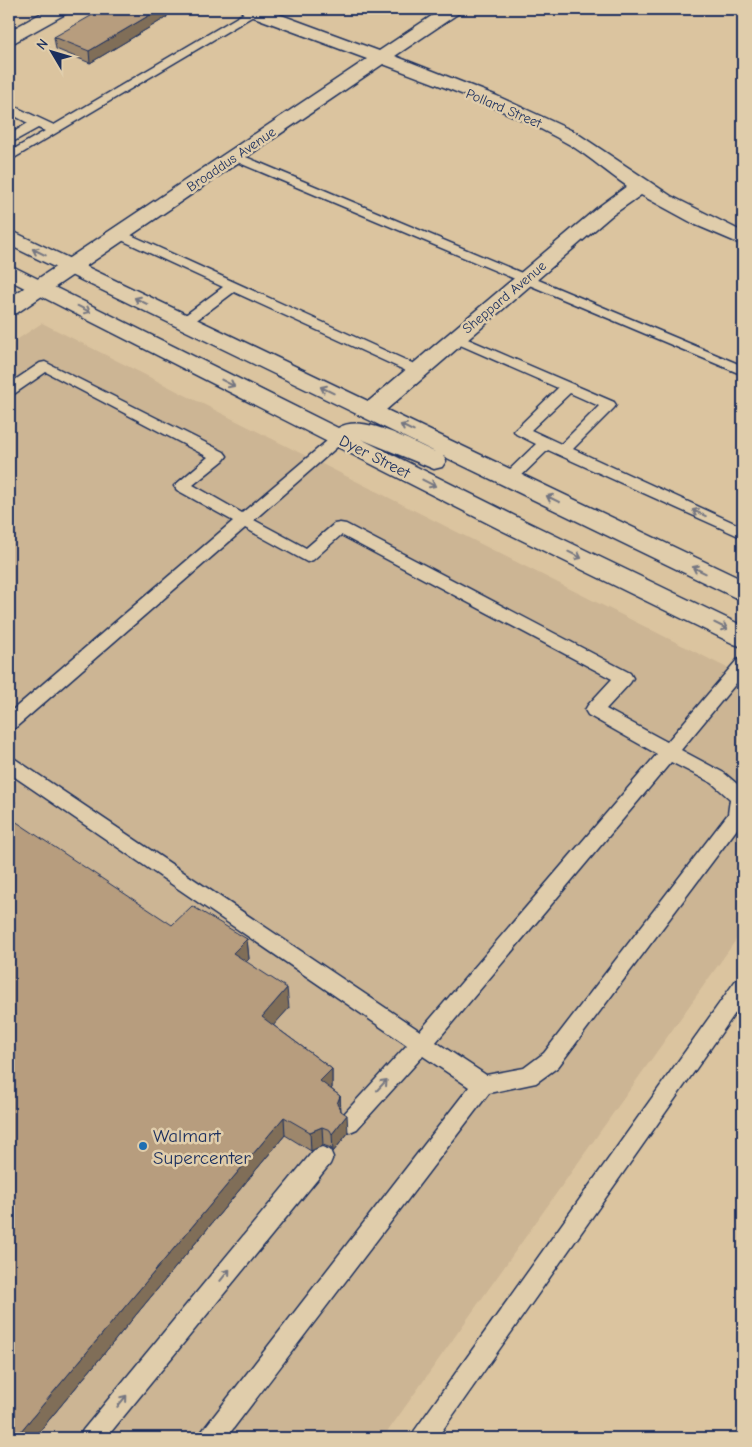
<svg xmlns="http://www.w3.org/2000/svg" width="752" height="1447" font-family="'Comic Neue',sans-serif">
  <style>
    .built { fill: #ccb594 }
    .lines { fill: none; stroke-linecap: round; stroke-linejoin: round }
    .lane-casing { stroke: #1b2f5e; stroke-width: 3 }
    .street-casing { stroke: #1b2f5e; stroke-width: 3 }
    .secondary-casing { stroke: #1b2f5e; stroke-width: 3 }
    .lane { fill: #e0cdab; fill-rule: evenodd }
    .street { fill: #e0cdab; fill-rule: evenodd }
    .secondary { fill: #e0cdab; fill-rule: evenodd }
    .wall { fill: #9d876c; stroke: #1b2f5e }
    .shaded-wall { fill: #806e58; stroke: #1b2f5e }
    .building { fill: #b79d7e; stroke: #1b2f5e }
    .oneway { stroke: #747681 }
    .poi-dot { fill: #1f6fb2; stroke: #e0cdab; stroke-width: 2 }
    .labels { text-anchor: middle; stroke-width: 5; stroke-linejoin: round; paint-order: stroke }
    .far-street-label { font-size: 14px; fill: #1b2f5e; stroke: #e0cdab }
    .street-label { font-size: 16px; fill: #1b2f5e; stroke: #e0cdab }
    .near-poi-label { font-size: 19px; fill: #1b2f5e; stroke: #e0cdab; text-anchor: start }
  </style>
  <rect width="100%" height="100%" fill="#dbc49f"/>
  <filter id="ink" filterUnits="userSpaceOnUse"><feTurbulence type="fractalNoise" baseFrequency=".02" numOctaves="2"/><feDisplacementMap in="SourceGraphic" scale="10" xChannelSelector="R" yChannelSelector="G"/><feConvolveMatrix kernelMatrix="1 2 1 2 8 2 1 2 1" color-interpolation-filters="sRGB"/></filter>
  <g filter="url(#ink)">
    <path class="built" d="M42,323L743,676V930L383,1438H9V345Z"/>
    <g class="lines">
      <defs>
        <g id="lane">
          <path d="M251,9H265L9,161V152L45,131L38,128L9,144V135L28,123L9,113V104L54,125Z"/>
          <path d="M234,152L743,366V375L230,159L228,156Z"/>
          <path d="M120,230L423,368L425,371L423,374H413L234,292L190,325H180L178,322L180,319L223,287L115,237L113,234L115,231Z"/>
          <path d="M456,334L614,402L616,405L614,408L573,449L743,527V538L548,450L515,482L510,483L505,482L502,478L505,474L536,444L516,434L514,431L558,388L451,341L449,338L451,335ZM570,393L599,406L561,444L531,430Z"/>
          <path d="M45,362L224,452L227,456L224,460L193,485L242,513L334,435H344L346,438L344,441L254,520L306,548L334,524L340,523L346,524L630,673L633,678L630,683L606,709L667,742L737,660L743,658V675L681,750L724,773L743,789V821L558,1067L536,1083L489,1093L226,1438H199L203,1430L469,1087L423,1056L357,1129L350,1132L343,1129L339,1122L343,1115L407,1045L9,773V757L15,759L420,1031L657,754L588,715L585,710L588,705L612,679L341,535L313,560L307,562L245,528L15,728L9,730V713L233,521L177,490L174,486L208,457L46,372L14,394L9,396V384L40,363ZM671,762L712,783L730,799L728,814L544,1053L524,1068L486,1075L436,1042Z"/>
          <path d="M743,977V1002L437,1438H411L415,1430L736,980Z"/>
          <path d="M322,1147L330,1150L333,1157L330,1164L106,1438H79L83,1430L314,1150Z"/>
        </g>
        <g id="street">
          <path d="M49,9H70L67,13L15,42L9,43V31Z"/>
          <path d="M240,9H265L379,51L442,9H462L459,13L395,56L497,96L575,132L671,196L743,232V245L696,225L641,195L611,216L379,416L371,418L363,416L359,411L363,406L597,208L627,186C608,173 591,158 572,146C516,113 444,87 383,64L17,313L9,314V298L367,59L243,13Z"/>
        </g>
        <path id="secondary" d="M9,231L16,233L743,580V600L734,597L443,456L446,461L442,467L434,469L361,439L521,519L743,626V647L734,644L503,531L9,280V266L16,268L338,428C363,412 411,442 435,452L9,245Z"/>
      </defs>
      <use href="#lane" class="lane-casing"/>
      <use href="#street" class="street-casing"/>
      <use href="#secondary" class="secondary-casing"/>
      <use href="#lane" class="lane"/>
      <use href="#street" class="street"/>
      <use href="#secondary" class="secondary"/>
    </g>
    <g class="wall">
      <path d="M166,13L167,17L90,63L56,49L54,37Z"/>
      <path d="M172,925L247,939L249,959L246,962L289,1008L273,1025L332,1069V1088L331,1089L340,1096L341,1111L348,1133L333,1152L331,1148L323,1145L311,1151L285,1135L34,1438H9Z"/>
    </g>
    <g class="shaded-wall">
      <path d="M160,9H173L166,13L167,17L90,63L89,51Z"/>
      <path d="M10,782L15,803L9,809V783Z"/>
      <path d="M247,939L249,959L235,973L233,953Z"/>
      <path d="M287,988L289,1008L264,1036L262,1017Z"/>
      <path d="M332,1069V1088L321,1100L320,1081Z"/>
      <path d="M340,1096L341,1115L337,1104Z"/>
      <path d="M347,1115L348,1133L333,1152L332,1134Z"/>
      <path d="M284,1117L285,1135L34,1438H15Z"/>
      <path d="M322,1127L323,1145L311,1151L310,1132Z"/>
    </g>
    <g class="building">
      <path d="M103,9H160L89,51L54,37Z"/>
      <path d="M9,817L172,925L192,906L247,939L233,953L287,988L262,1017L332,1069L320,1081L340,1096L337,1104L341,1111L347,1115L332,1134L330,1130L322,1127L310,1132L284,1117L15,1438H9Z"/>
    </g>
    <defs><path id="oneway-shaft" d="M-6 0H5M1.5-3L5.5 0L1.5 3" fill="none" stroke-width="1.6" stroke-linecap="round" stroke-linejoin="round" transform="scale(1.25)"/></defs>
    <g class="oneway">
      <use href="#oneway-shaft" transform="translate(39 252) rotate(-154)"/>
      <use href="#oneway-shaft" transform="translate(141 301) rotate(-154)"/>
      <use href="#oneway-shaft" transform="translate(84 309) rotate(27)"/>
      <use href="#oneway-shaft" transform="translate(228 383) rotate(27)"/>
      <use href="#oneway-shaft" transform="translate(327 390) rotate(-154)"/>
      <use href="#oneway-shaft" transform="translate(407 428) rotate(-154)"/>
      <use href="#oneway-shaft" transform="translate(429 483) rotate(27)"/>
      <use href="#oneway-shaft" transform="translate(553 499) rotate(-154)"/>
      <use href="#oneway-shaft" transform="translate(699 513) rotate(-155)"/>
      <use href="#oneway-shaft" transform="translate(575 555) rotate(26)"/>
      <use href="#oneway-shaft" transform="translate(699 570) rotate(-154)"/>
      <use href="#oneway-shaft" transform="translate(721 626) rotate(26)"/>
      <use href="#oneway-shaft" transform="translate(382 1085) rotate(-47)"/>
      <use href="#oneway-shaft" transform="translate(225 1275) rotate(-51)"/>
      <use href="#oneway-shaft" transform="translate(122 1401) rotate(-51)"/>
    </g>
  </g>
  <circle class="poi-dot" cx="143" cy="1146" r="5"/>
  <g class="labels">
    <g class="far-street-label">
      <text transform="translate(504 108) rotate(23)" y="5">Pollard Street</text>
      <text transform="translate(231 159) rotate(-34)" y="5">Broaddus Avenue</text>
      <text transform="translate(504 297) rotate(-40)" y="5">Sheppard Avenue</text>
    </g>
    <g class="street-label">
      <text transform="translate(375 456) rotate(27)" y="6">Dyer Street</text>
    </g>
    <g class="near-poi-label">
      <text x="153" y="1142">Walmart<tspan x="153" dy="22">Supercenter</tspan></text>
    </g>
  </g>
  <rect width="752" height="1447" fill="none" stroke="#e0cdab" stroke-width="30"/>
  <rect x="15" y="15" width="722" height="1417" fill="none" stroke="#1b2f5e" stroke-width="2" filter="url(#ink)"/>
  <g transform="translate(52 52) rotate(308)" stroke="#e0cdab" stroke-width="4" paint-order="stroke">
  <path d="M0-4L9 19L0 12L-9 19Z" fill="#1b2f5e"/>
  <text y="-8" font-size="14" font-weight="bold" text-anchor="middle" fill="#1b2f5e">N</text>
  </g>
</svg>
